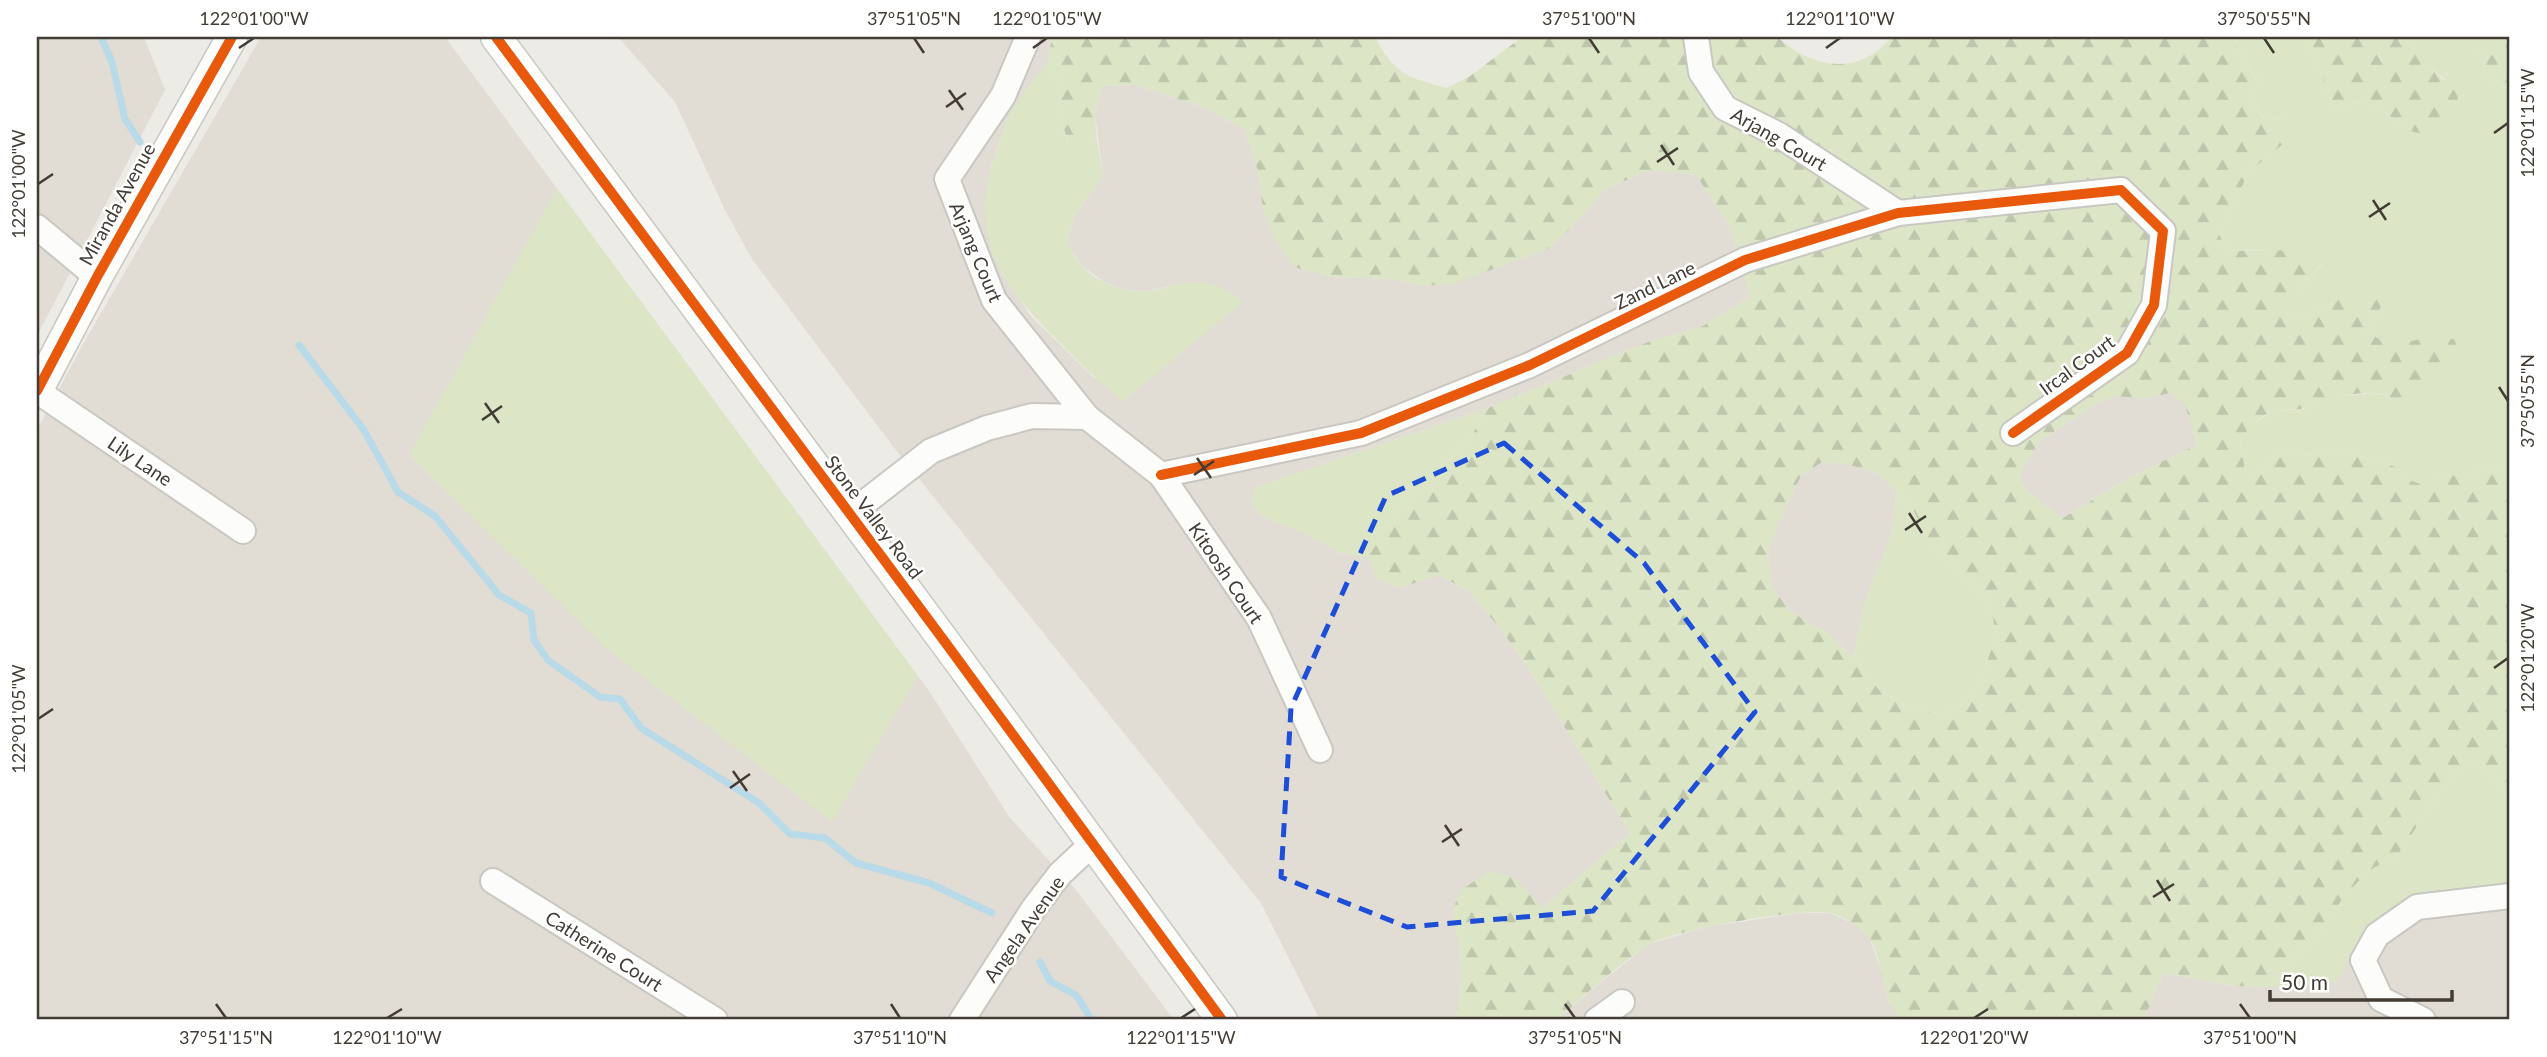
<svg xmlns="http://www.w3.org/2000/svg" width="2547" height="1057" font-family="Lato,sans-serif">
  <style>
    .residential { fill: #e1dcd4 }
    .grass { fill: #dce6c7 }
    .forest { fill: url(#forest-firs); fill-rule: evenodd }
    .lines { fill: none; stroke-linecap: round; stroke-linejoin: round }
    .stream { stroke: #b9dae9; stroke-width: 7 }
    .minor-casing { stroke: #c9c7c2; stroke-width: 28 }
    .tertiary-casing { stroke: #c9c7c2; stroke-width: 33 }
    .minor { stroke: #fcfcfb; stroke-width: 24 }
    .tertiary { stroke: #fcfcfb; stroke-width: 30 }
    .cycleway-casing { stroke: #fff; stroke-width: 15 }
    .cycleway { stroke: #e8590c; stroke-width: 10 }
    .marked { fill: none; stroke: #1d4ed8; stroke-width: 5; stroke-dasharray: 14 9; stroke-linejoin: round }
    .ticks { fill: none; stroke: #423c34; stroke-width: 2.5 }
    .labels { text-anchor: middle; stroke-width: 5; stroke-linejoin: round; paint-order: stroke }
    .street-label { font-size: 19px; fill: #423c34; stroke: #fff }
    .neatline { fill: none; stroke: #423c34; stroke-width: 2.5 }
    .ticks-label { font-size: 18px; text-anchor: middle; fill: #423c34 }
  </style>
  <defs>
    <pattern id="forest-firs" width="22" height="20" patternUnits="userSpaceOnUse" patternTransform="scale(1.75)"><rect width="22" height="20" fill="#dce6c7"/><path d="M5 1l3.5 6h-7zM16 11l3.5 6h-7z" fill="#bec6ac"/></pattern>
  </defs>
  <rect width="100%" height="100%" fill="#edebe6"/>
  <g class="residential">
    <path d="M37,37H144L165,90L37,336Z"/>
    <path d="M261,37H445L929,691L1010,818L1076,890L1174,1020H37V430L82,346Z"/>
    <path d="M618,37H1052L1048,62L1007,119L990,169L1002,273L1031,316L1094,378L1186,283L1146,291L1124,290L1104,282L1082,266L1067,243L1074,217L1103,175L1095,114L1103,86L1136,85L1203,107L1244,129L1258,171L1263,210L1328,277L1393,279L1421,286L1571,228L1605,189L1651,170L1696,175L1730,227L1750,297L1703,326L1648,342L1488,408L1255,487L1306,534L1340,553L1368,557L1378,579L1400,588L1439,575L1468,591L1499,627L1527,666L1630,833L1541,909L1514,878L1452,913L1459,944L1461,976L1457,1016L1464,1020H1320L1261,903L895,449L752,259L724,208L675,102Z"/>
    <path d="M2170,393L2186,404L2196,445L2125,480L2063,518L2039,501L2020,483L2023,467L2041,440L2098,403L2117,396L2143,399Z"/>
    <path d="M1822,462L1847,464L1879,474L1896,492L1892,532L1864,604L1853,657L1826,632L1791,612L1772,587L1768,553L1777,526L1801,476Z"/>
    <path d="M2510,885V1020H2152L2146,1014L2164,973L2234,986L2292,987L2364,934L2401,903L2424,894Z"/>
    <path d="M1800,913H1830L1854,924L1869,937L1880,968L1888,1001L1903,1020H1557L1600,983L1649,944L1706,927Z"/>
  </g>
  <g class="grass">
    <path d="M2232,37H2303L2307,39L2334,107L2363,102L2386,113L2413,132L2445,79L2420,60L2412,44L2420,37H2475L2489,77L2505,88L2510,87V471L2505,467L2461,475L2441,476L2426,487L2409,480L2396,467L2346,452L2328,456L2278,452L2257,478L2245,470L2240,441L2250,426L2273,411L2303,409L2337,397L2372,393L2393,397L2426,338L2391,346L2366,332L2382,305L2346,295L2312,316L2290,313L2303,285L2322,264L2264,250L2227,251L2219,234L2249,172L2283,144L2286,119L2264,118L2252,100L2258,81L2241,56Z"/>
    <path d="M1048,62L1058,81L1059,115L1068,143L1097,140L1103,175L1074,217L1067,242C1072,250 1076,259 1082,266C1097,282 1123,293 1146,291C1166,289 1184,280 1205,283C1219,284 1232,293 1243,302L1123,401C1098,382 1078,361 1056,339C998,282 966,231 997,149C1001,140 1003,128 1007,119C1017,99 1034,80 1048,62Z"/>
    <path d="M557,188L918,676L832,822L607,649L409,455Z"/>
    <path d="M1488,408L1470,438L1436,473L1402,504L1368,557L1340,553L1306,534L1263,517L1251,504L1255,487Z"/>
    <path d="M1896,492L1913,510L1928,538L1990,601L1996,636L1981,679L1963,705L1942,716L1905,704L1880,691L1853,657L1864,604L1892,532Z"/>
    <path d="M2479,760L2510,799V885C2458,890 2397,887 2363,936C2353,950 2345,967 2336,982L2274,987L2291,962L2331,917L2343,898L2367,872L2399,853L2451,776Z"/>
  </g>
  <g class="forest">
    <path d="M1052,37H1376C1391,73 1411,79 1447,88L1470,76L1522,37H1776C1785,43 1794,51 1803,55C1836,71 1869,66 1891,37H2232L2241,56L2258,82L2252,100L2263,118L2286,119L2290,130L2283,144L2249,172L2219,234L2227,251L2303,250L2322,263L2303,285L2291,313L2312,316L2346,295L2378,290L2382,305L2366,332L2391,345L2426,338L2454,339L2460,353L2418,398L2404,406C2374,380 2339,399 2305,408C2295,411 2282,408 2272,412C2258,417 2248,429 2240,441L2245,470L2257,478L2278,452L2328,456L2346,452L2396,467L2409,480L2426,486L2441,476L2461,475L2505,467L2510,471V799L2479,760L2451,776L2399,853L2367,872L2343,898L2331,917L2291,962L2274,987L2234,986L2164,973L2146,1014L2152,1020H1903C1898,1014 1890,1007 1888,999C1881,981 1879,947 1866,934C1856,925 1842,915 1829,913C1801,908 1671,930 1647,946C1615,967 1586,995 1557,1020H1464L1457,1016L1461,976L1459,944L1452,913L1460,891L1489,871L1514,877L1542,908L1630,833L1527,666L1499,627L1468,591L1439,575L1400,588L1377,579L1368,557L1402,504L1436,473L1470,438L1488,408L1648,342L1703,326L1750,297L1730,227L1696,175L1651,170L1605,189L1571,228L1548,249L1453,284L1421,286L1393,279L1328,277L1295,267L1276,242L1263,210L1258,171L1244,129L1203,107L1136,85L1103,86L1095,114L1097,140L1069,144L1059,115L1058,81L1048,62ZM2170,393L2185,404L2196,445L2125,480L2063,518L2039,501L2020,483L2023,467L2041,440L2098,403L2117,396L2143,399ZM1822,462L1847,464L1879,474L1913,510L1928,538L1990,601L1996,636L1981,679L1963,705L1942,716L1905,704L1880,691L1853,657L1826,632L1791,612L1772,587L1768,554L1777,526L1801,476Z"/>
    <path d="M2303,37H2420L2412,44C2423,66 2441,75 2458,93L2457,117L2441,136L2413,132L2386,113L2363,102L2334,107L2307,39Z"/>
    <path d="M2475,37H2510V87L2506,88L2489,77Z"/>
  </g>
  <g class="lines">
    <g class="stream">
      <path d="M101,37L112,62L125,119L140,142"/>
      <path d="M299,345L364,430L398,492L435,516L499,595L531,613L534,640L548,660L600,697L620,699L641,728L759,803L790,834L825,838L856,863L929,883L992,913"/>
      <path d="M1040,962L1050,981L1076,995L1092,1020"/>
    </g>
    <defs>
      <g id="minor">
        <path d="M1028,37L1003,96L947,179L994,300L1087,417"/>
        <path d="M1696,37L1701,72L1725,108L1779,135L1898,213"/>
        <path d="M37,227L97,277"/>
        <path d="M37,391L243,531"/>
        <path d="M1161,475L1361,433L1530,365L1745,260L1898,213L2121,190L2163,231L2154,305L2127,353L2013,433"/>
        <path d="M850,514L931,451L987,428L1032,416L1087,417L1161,475L1259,618L1320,750"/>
        <path d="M493,881L715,1020"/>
        <path d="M962,1020L1034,908L1060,874L1093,843"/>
        <path d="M1597,1020L1622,1002"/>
        <path d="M2423,1020L2381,999L2363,960L2377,935L2417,907L2510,896"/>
      </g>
      <g id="tertiary">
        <path d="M496,37L945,642L1222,1020"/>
        <path d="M37,391L97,277L232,37"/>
      </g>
    </defs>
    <use href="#minor" class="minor-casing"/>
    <use href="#tertiary" class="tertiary-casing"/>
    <use href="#minor" class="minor"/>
    <use href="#tertiary" class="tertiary"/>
    <defs>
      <g id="cycleway">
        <path d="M496,37L945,642L1222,1020"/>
        <path d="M37,391L97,277L232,37"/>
        <path d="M1161,475L1361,433L1530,365L1745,260L1898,213L2121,190L2163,231L2154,305L2127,353L2013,433"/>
      </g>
    </defs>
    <use href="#cycleway" class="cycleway-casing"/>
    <use href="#cycleway" class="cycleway"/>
  </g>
  <path class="marked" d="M1504,443L1644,563L1755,712L1593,911L1407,927L1281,877L1291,708L1386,496Z"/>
  <path class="ticks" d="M914,38L924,53M1589,38L1599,53M2264,38L2274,53M239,48L254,38M1033,48L1047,38M1826,48L1840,38M949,90L963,110M946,107L966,93M2494,133L2508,123M1661,145L1674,165M1657,162L1678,148M38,184L53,174M2373,200L2386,220M2369,217L2390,203M2499,387L2508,401M485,403L499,423M482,420L502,406M1197,458L1211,478M1194,475L1214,461M1909,513L1922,533M1905,530L1926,516M2494,668L2508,658M38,719L53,709M733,771L747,791M730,788L750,774M1445,825L1459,846M1442,842L1462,829M2157,880L2170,901M2153,897L2174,884M216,1004L226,1018M891,1004L900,1018M1565,1004L1575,1018M2240,1004L2250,1018M387,1018L402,1009M1181,1018L1195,1009M1974,1018L1988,1009"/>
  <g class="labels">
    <g class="street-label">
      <text transform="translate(1779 139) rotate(30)" y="7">Arjang Court</text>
      <text transform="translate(117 204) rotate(-61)" y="7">Miranda Avenue</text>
      <text transform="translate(976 252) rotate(67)" y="7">Arjang Court</text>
      <text transform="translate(1655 285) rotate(-26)" y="7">Zand Lane</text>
      <text transform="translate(2077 365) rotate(-36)" y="7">Ircal Court</text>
      <text transform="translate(140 461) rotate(34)" y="7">Lily Lane</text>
      <text transform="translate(874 517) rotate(53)" y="7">Stone Valley Road</text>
      <text transform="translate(1226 573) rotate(56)" y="7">Kitoosh Court</text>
      <text transform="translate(1024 929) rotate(-55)" y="7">Angela Avenue</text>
      <text transform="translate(604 951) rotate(32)" y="7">Catherine Court</text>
    </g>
  </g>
  <rect width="2547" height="1057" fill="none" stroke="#ffffff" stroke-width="77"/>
  <path d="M2270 990v10h182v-10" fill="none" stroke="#423c34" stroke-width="3.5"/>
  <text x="2281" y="990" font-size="21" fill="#423c34" stroke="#ffffff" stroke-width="5" paint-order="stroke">50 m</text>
  <rect x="38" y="38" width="2470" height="980" class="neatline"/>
  <g class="ticks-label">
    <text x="254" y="25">122°01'00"W</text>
    <text x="914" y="25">37°51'05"N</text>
    <text x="1047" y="25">122°01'05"W</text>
    <text x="1589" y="25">37°51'00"N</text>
    <text x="1840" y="25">122°01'10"W</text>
    <text x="2264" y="25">37°50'55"N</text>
    <text transform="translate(2528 123) rotate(-90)" y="6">122°01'15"W</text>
    <text transform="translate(19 184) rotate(-90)" y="6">122°01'00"W</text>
    <text transform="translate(2528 401) rotate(-90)" y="6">37°50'55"N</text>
    <text transform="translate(2528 658) rotate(-90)" y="6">122°01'20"W</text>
    <text transform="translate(19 719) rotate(-90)" y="6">122°01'05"W</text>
    <text x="226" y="1044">37°51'15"N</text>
    <text x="387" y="1044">122°01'10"W</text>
    <text x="900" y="1044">37°51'10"N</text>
    <text x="1181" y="1044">122°01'15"W</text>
    <text x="1575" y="1044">37°51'05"N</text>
    <text x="1974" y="1044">122°01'20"W</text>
    <text x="2250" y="1044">37°51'00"N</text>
  </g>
</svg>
